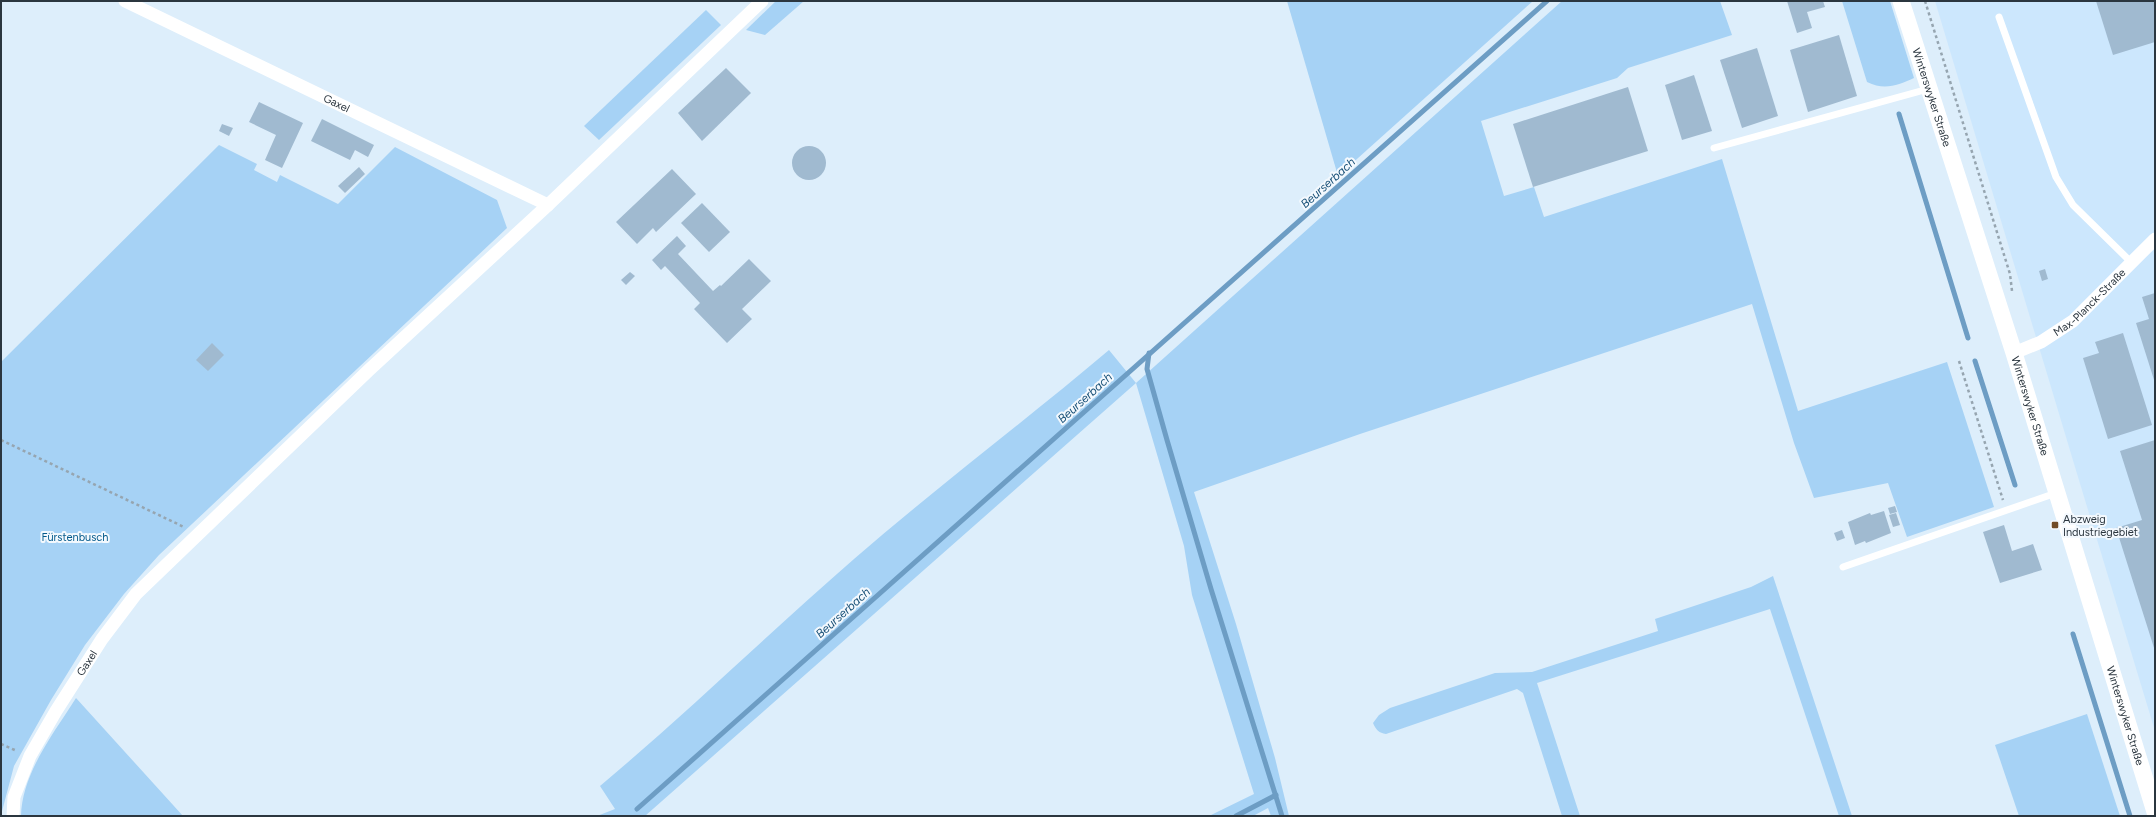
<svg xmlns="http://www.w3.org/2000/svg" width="2156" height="817" font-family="Figtree,sans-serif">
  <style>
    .built { fill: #cce7fd }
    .green { fill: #a6d2f5 }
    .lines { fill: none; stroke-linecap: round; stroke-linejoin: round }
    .stream { stroke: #6d9dc4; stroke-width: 5 }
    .building { fill: #a0bad0 }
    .path { stroke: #96a5b0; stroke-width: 2.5; stroke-dasharray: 3 3; stroke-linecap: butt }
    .service { stroke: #fff; stroke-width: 7 }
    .minor { stroke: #fff; stroke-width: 13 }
    .tertiary { stroke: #fff; stroke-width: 17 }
    .poi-dot { fill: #724c28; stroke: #f4f9fe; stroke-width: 1.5 }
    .labels { text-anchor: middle; stroke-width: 4; stroke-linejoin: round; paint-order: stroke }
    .street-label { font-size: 11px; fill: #2b363f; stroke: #f4f9fe }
    .poi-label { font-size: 11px; fill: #2b363f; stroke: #f4f9fe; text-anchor: start }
    .park-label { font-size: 11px; fill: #045a8b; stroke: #f4f9fe }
    .water-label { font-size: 12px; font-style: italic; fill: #185077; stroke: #f4f9fe }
  </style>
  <rect width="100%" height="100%" fill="#ddeefb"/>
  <path class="built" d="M1935,1H2155V731L2075,467Z"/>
  <g class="green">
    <path d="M776,1H804L765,35L746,30Z"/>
    <path d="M1287,1H1533L1338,176Z"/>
    <path d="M1562,1H1720L1732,35L1628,68L1617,78L1481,121L1504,196L1534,187L1544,217L1722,159L1798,411L1947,362L1994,507L1907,537L1888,483L1814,498L1794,443L1752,304L1360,434L1194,492L1236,624L1275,758L1289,816H1271L1268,808L1253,816H1209L1254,794L1192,595L1184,546L1136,383L645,816H597L615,809L600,786C687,713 768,634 854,559C937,487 1025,421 1109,350L1136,383Z"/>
    <path d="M1842,1H1890L1914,78C1898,85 1885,91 1867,82Z"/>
    <path d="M706,10L721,25L599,140L584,126Z"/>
    <path d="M219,145L257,164L254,170L277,182L280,175L338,204L395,147L497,200L507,228L159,555L124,594L85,645L51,700L14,766L1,815V362Z"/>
    <path d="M1773,576L1852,816H1839L1770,609L1537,683L1580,816H1562L1523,693L1517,689L1386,734C1379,733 1376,730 1373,723L1379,715L1390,708L1495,673L1532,672L1658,631L1655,619L1751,587Z"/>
    <path d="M76,698L183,816H21C22,773 54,733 76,698Z"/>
    <path d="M2087,714L2120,816H2019L1995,745Z"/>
  </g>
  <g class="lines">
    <g class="stream">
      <path d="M1899,114L1968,338"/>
      <path d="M1149,353L1147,369L1167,440L1211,589L1282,816"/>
      <path d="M1975,361L2015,485"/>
      <path d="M2073,634L2130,816"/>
      <path d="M637,809L1547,1"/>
      <path d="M1236,816L1276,795"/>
    </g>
  </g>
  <g class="building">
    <path d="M1787,1H1823L1825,7L1807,12L1812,28L1797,33Z"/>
    <path d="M2096,1H2155V42L2113,55Z"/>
    <path d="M1839,35L1857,96L1808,112L1790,50Z"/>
    <path d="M1757,48L1778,116L1742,128L1720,60Z"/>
    <path d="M726,68L751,93L702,141L678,113Z"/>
    <path d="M1694,75L1712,131L1682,140L1665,85Z"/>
    <path d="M1628,87L1648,151L1533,187L1513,124Z"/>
    <path d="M259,102L303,123L282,168L265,160L276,135L249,122Z"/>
    <path d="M322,119L374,145L368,157L355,150L350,160L311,141Z"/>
    <path d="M222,124L233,128L229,136L219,131Z"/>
    <circle cx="809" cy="163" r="17"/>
    <path d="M359,167L365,174L345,193L338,186Z"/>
    <path d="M672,169L696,194L656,232L653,228L637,244L616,222Z"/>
    <path d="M702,203L730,232L709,252L681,223Z"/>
    <path d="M677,236L686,246L678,254L713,291L720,285L721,286L749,259L771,281L742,309L752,319L727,343L694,309L700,303L665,266L661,270L652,260Z"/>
    <path d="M2045,269L2048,279L2042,281L2039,271Z"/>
    <path d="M630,272L635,276L626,285L621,280Z"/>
    <path d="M2155,293V383L2136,323L2149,319L2142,297Z"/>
    <path d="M2123,333L2152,425L2108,439L2083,358L2099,353L2095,342Z"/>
    <path d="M212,343L224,355L208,371L196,360Z"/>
    <path d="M2155,440V651L2116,528L2142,520L2120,451Z"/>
    <path d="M1895,506L1897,512L1890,514L1888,508Z"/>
    <path d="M1884,511L1891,533L1866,543L1865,541L1855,545L1848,522L1870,513L1871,515Z"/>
    <path d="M1896,513L1900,525L1893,527L1889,515Z"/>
    <path d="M2004,525L2012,551L2033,544L2042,570L2000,583L1983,532Z"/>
    <path d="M1842,530L1845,538L1837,541L1834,533Z"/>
  </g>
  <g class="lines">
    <g class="path">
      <path d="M1925,1L2010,274L2012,291"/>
      <path d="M1959,361L2003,500"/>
      <path d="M1,440L184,527"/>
      <path d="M1,744L17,751"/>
    </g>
    <g class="service">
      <path d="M1999,17L2056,177L2073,205L2132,263"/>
      <path d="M1714,148L1928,89"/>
      <path d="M1843,567L2056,493"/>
    </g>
    <g class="minor">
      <path id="s1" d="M125,1L548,205"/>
      <path id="s2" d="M2014,353L2041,342L2073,321L2155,239"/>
      <path id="s3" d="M13,816L14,797L30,756L56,711L102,639L136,594L369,370L548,205L762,1"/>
    </g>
    <path class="tertiary" id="s4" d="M1901,1L2014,353L2155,812"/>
  </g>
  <rect class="poi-dot" x="2051" y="521" width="8" height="8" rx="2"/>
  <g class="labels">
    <g class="street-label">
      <text dy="4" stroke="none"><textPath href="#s4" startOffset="101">Winterswyker Straße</textPath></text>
      <text dy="4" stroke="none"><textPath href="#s1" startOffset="235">Gaxel</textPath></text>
      <text dy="4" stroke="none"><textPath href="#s2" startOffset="92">Max-Planck-Straße</textPath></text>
      <text dy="4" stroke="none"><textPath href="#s4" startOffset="425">Winterswyker Straße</textPath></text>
      <text dy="4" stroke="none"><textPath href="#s3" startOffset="172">Gaxel</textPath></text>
      <text dy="4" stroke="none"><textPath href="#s4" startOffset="749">Winterswyker Straße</textPath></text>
    </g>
    <g class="poi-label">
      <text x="2063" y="523">Abzweig<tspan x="2063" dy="13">Industriegebiet</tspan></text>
    </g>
    <g class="park-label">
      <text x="75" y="541">Fürstenbusch</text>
    </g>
    <g class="water-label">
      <text transform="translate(1328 183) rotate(-42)" y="4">Beurserbach</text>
      <text transform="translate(1085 398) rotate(-42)" y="4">Beurserbach</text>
      <text transform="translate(843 613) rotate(-42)" y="4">Beurserbach</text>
    </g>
  </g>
  <rect width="2156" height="817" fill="none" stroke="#2b363f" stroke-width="4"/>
</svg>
